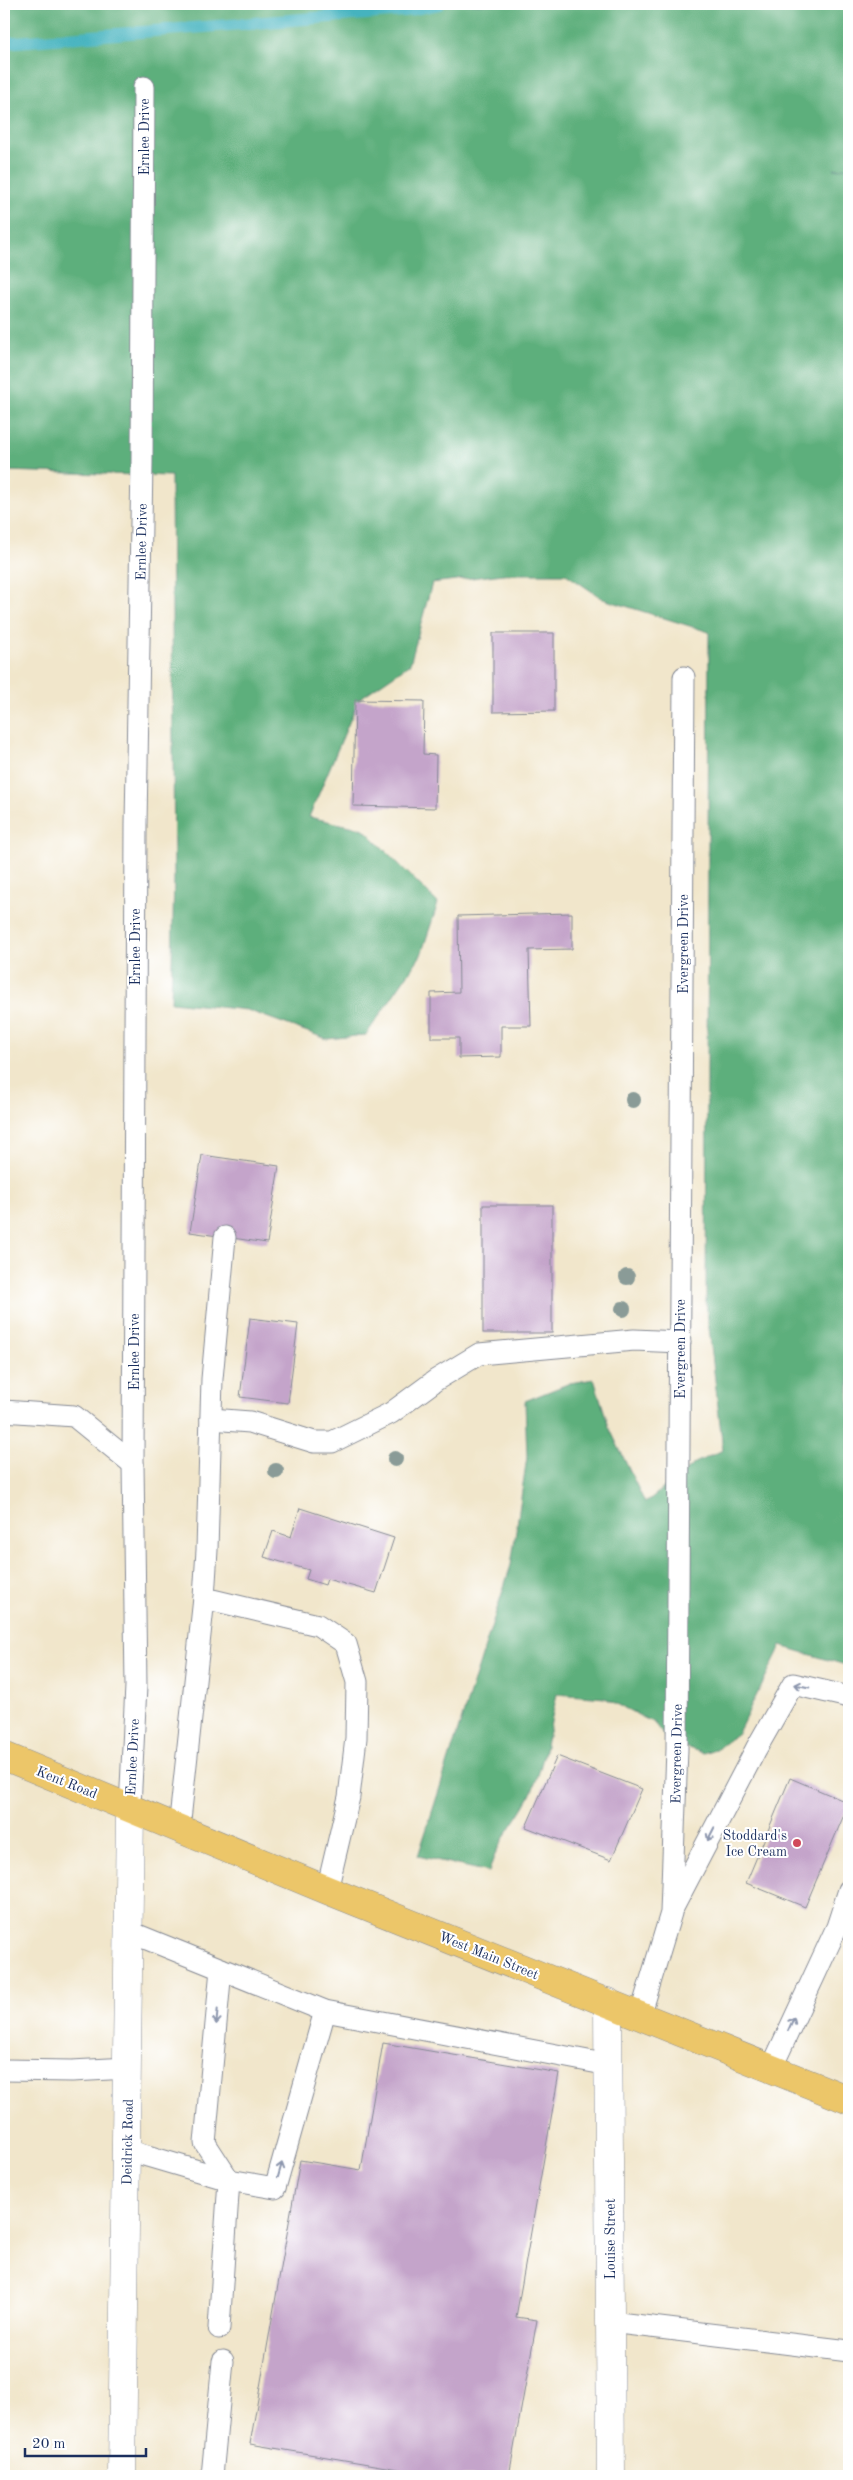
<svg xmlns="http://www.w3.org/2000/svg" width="853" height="2480" font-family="'Old Standard TT',serif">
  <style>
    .forest { fill: #5daf7b; stroke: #3c6f6c }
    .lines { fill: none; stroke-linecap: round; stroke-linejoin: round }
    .stream { stroke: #45b3bf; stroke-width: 12 }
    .building { fill: #c4a4ca }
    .lane-casing { stroke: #868a94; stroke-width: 23 }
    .street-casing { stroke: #868a94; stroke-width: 29 }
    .primary-casing { stroke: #868a94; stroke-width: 29 }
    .lane { stroke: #fff; stroke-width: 21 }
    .street { stroke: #fff; stroke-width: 28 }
    .primary { stroke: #ecc669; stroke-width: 28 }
    .tree { fill: #8a9b97 }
    .oneway { stroke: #8d97ae }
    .poi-dot { fill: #d1495b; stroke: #fff; stroke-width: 2 }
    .labels { text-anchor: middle; stroke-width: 4; stroke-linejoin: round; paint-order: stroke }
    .street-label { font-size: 14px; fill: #1b2f5e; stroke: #fff }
    .poi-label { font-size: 14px; fill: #1b2f5e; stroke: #fff; text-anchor: end }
  </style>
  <rect width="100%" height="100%" fill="#fff"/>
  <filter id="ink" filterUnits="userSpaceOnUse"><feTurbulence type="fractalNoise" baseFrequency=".02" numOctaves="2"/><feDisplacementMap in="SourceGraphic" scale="10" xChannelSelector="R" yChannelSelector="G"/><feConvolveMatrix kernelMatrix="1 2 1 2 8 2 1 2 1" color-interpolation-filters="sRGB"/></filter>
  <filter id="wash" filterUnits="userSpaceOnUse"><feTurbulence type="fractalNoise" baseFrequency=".0096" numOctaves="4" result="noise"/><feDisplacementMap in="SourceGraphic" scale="20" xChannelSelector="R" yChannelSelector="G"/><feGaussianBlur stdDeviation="1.12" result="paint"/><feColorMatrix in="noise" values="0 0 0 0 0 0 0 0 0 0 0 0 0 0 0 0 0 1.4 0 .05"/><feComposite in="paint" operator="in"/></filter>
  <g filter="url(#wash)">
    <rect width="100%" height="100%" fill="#f1e6cb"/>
    <path class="forest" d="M4,4H849V168L834,169L849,168V1666L781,1646L738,1733L718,1748L703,1753L668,1741L654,1723L605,1698L557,1694C549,1728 544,1767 529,1798C515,1824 497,1841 489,1872L418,1856L511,1565L527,1457L525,1401L570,1383L594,1379L609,1427L645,1503L695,1463L723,1450L706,1302L709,632L603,599L566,574H503L432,583L410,664L359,699L309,817L364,829L438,903L421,955L366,1035L327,1039L247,1010L171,1002L174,878L171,476L4,471Z"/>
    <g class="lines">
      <path class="stream" d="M4,43L404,11L439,4"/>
    </g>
    <g id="blocks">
      <g class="building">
        <path d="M493,633H554V711L493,712Z"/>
        <path d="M355,700L424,701L423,754L436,755L435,808L353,806Z"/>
        <path d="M572,913V949L529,950L531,1026H501V1057L459,1058V1038H431V993L459,992L458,916Z"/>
        <path d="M202,1155L279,1166L267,1243L190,1232Z"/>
        <rect x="483" y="1205" width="69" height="128"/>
        <path d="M250,1318L298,1324L288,1403L240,1397Z"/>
        <path d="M300,1508L394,1538L376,1593L327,1579L325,1585L306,1579L309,1570L264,1557L273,1531L291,1537Z"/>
        <path d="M557,1756L642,1789L611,1860L526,1827Z"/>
        <path d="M790,1778L849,1803L805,1907L746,1883Z"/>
        <path d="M383,2043L559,2073L516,2317L537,2320L509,2476H439L250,2444L300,2160L361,2170Z"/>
      </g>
    </g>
  </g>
  <g filter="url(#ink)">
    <use href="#blocks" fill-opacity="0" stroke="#868a94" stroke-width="1"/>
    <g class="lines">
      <defs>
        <g id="lane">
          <path d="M4,1411L74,1416L133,1464"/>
          <path d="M211,1419L250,1422L314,1442H332L391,1413L436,1380L479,1354L634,1340L680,1342"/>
          <path d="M204,1598L318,1625L346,1644L357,1682L356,1738L349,1797L327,1890"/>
          <path d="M130,1807L136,1686L133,1464L136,825L142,462L144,87"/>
          <path d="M179,1829L204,1598L207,1550L212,1379L225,1237"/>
          <path d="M674,1906L756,1749L793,1684L849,1697"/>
          <path d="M130,1932L325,2011L609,2065"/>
          <path d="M640,2016L671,1913L677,1749L684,677"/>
          <path d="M771,2069L837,1927L849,1890"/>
          <path d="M4,2070L72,2071L128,2068"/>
          <path d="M127,2150L229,2180L275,2188L325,2011"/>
          <path d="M610,2322L849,2351"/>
          <path d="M219,2328L229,2180L205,2143L221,1969"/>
          <path d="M212,2476L223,2361"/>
        </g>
        <g id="street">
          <path d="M608,2002L611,2476"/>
          <path d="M122,2476L130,1807"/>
        </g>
        <path id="primary" d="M4,1756L327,1890L849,2100"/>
      </defs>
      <use href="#lane" class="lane-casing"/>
      <use href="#street" class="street-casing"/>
      <use href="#primary" class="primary-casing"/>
      <use href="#lane" class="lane"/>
      <use href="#street" class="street"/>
      <use href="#primary" class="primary"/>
    </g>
    <g class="tree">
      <circle cx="633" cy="1100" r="8"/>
      <circle cx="627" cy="1277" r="8"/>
      <circle cx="623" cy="1309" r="8"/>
      <circle cx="395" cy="1459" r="8"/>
      <circle cx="276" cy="1471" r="8"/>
    </g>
    <defs><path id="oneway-shaft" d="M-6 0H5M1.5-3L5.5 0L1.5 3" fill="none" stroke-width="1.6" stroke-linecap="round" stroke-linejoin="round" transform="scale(1.25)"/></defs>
    <g class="oneway">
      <use href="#oneway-shaft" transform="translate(802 1686) rotate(-169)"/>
      <use href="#oneway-shaft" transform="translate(711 1834) rotate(117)"/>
      <use href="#oneway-shaft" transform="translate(217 2017) rotate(95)"/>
      <use href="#oneway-shaft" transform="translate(791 2024) rotate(-66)"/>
      <use href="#oneway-shaft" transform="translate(280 2170) rotate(-74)"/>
    </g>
  </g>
  <circle class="poi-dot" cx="797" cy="1843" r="5"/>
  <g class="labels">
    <g class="street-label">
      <text transform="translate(144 137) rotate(-90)" y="5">Ernlee Drive</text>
      <text transform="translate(141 542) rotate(-89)" y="5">Ernlee Drive</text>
      <text transform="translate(683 944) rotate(-90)" y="5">Evergreen Drive</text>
      <text transform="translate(135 947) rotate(-90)" y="5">Ernlee Drive</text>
      <text transform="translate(680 1349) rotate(-90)" y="5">Evergreen Drive</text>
      <text transform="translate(134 1352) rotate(-90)" y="5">Ernlee Drive</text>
      <text transform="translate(676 1754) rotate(-89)" y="5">Evergreen Drive</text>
      <text transform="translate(132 1757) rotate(-87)" y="5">Ernlee Drive</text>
      <text transform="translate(67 1782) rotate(22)" y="5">Kent Road</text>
      <text transform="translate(489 1955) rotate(22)" y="5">West Main Street</text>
      <text transform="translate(127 2142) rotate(-89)" y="5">Deidrick Road</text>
      <text transform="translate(610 2239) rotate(-90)" y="5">Louise Street</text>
    </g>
    <g class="poi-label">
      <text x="787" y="1840">Stoddard's<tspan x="787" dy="16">Ice Cream</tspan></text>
    </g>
  </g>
  <rect width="853" height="2480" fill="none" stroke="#fff" stroke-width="20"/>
  <path d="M25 2448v8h121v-8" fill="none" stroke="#1b2f5e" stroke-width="2.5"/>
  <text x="32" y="2448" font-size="15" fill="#1b2f5e" stroke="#ffffff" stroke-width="4" paint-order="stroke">20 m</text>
</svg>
